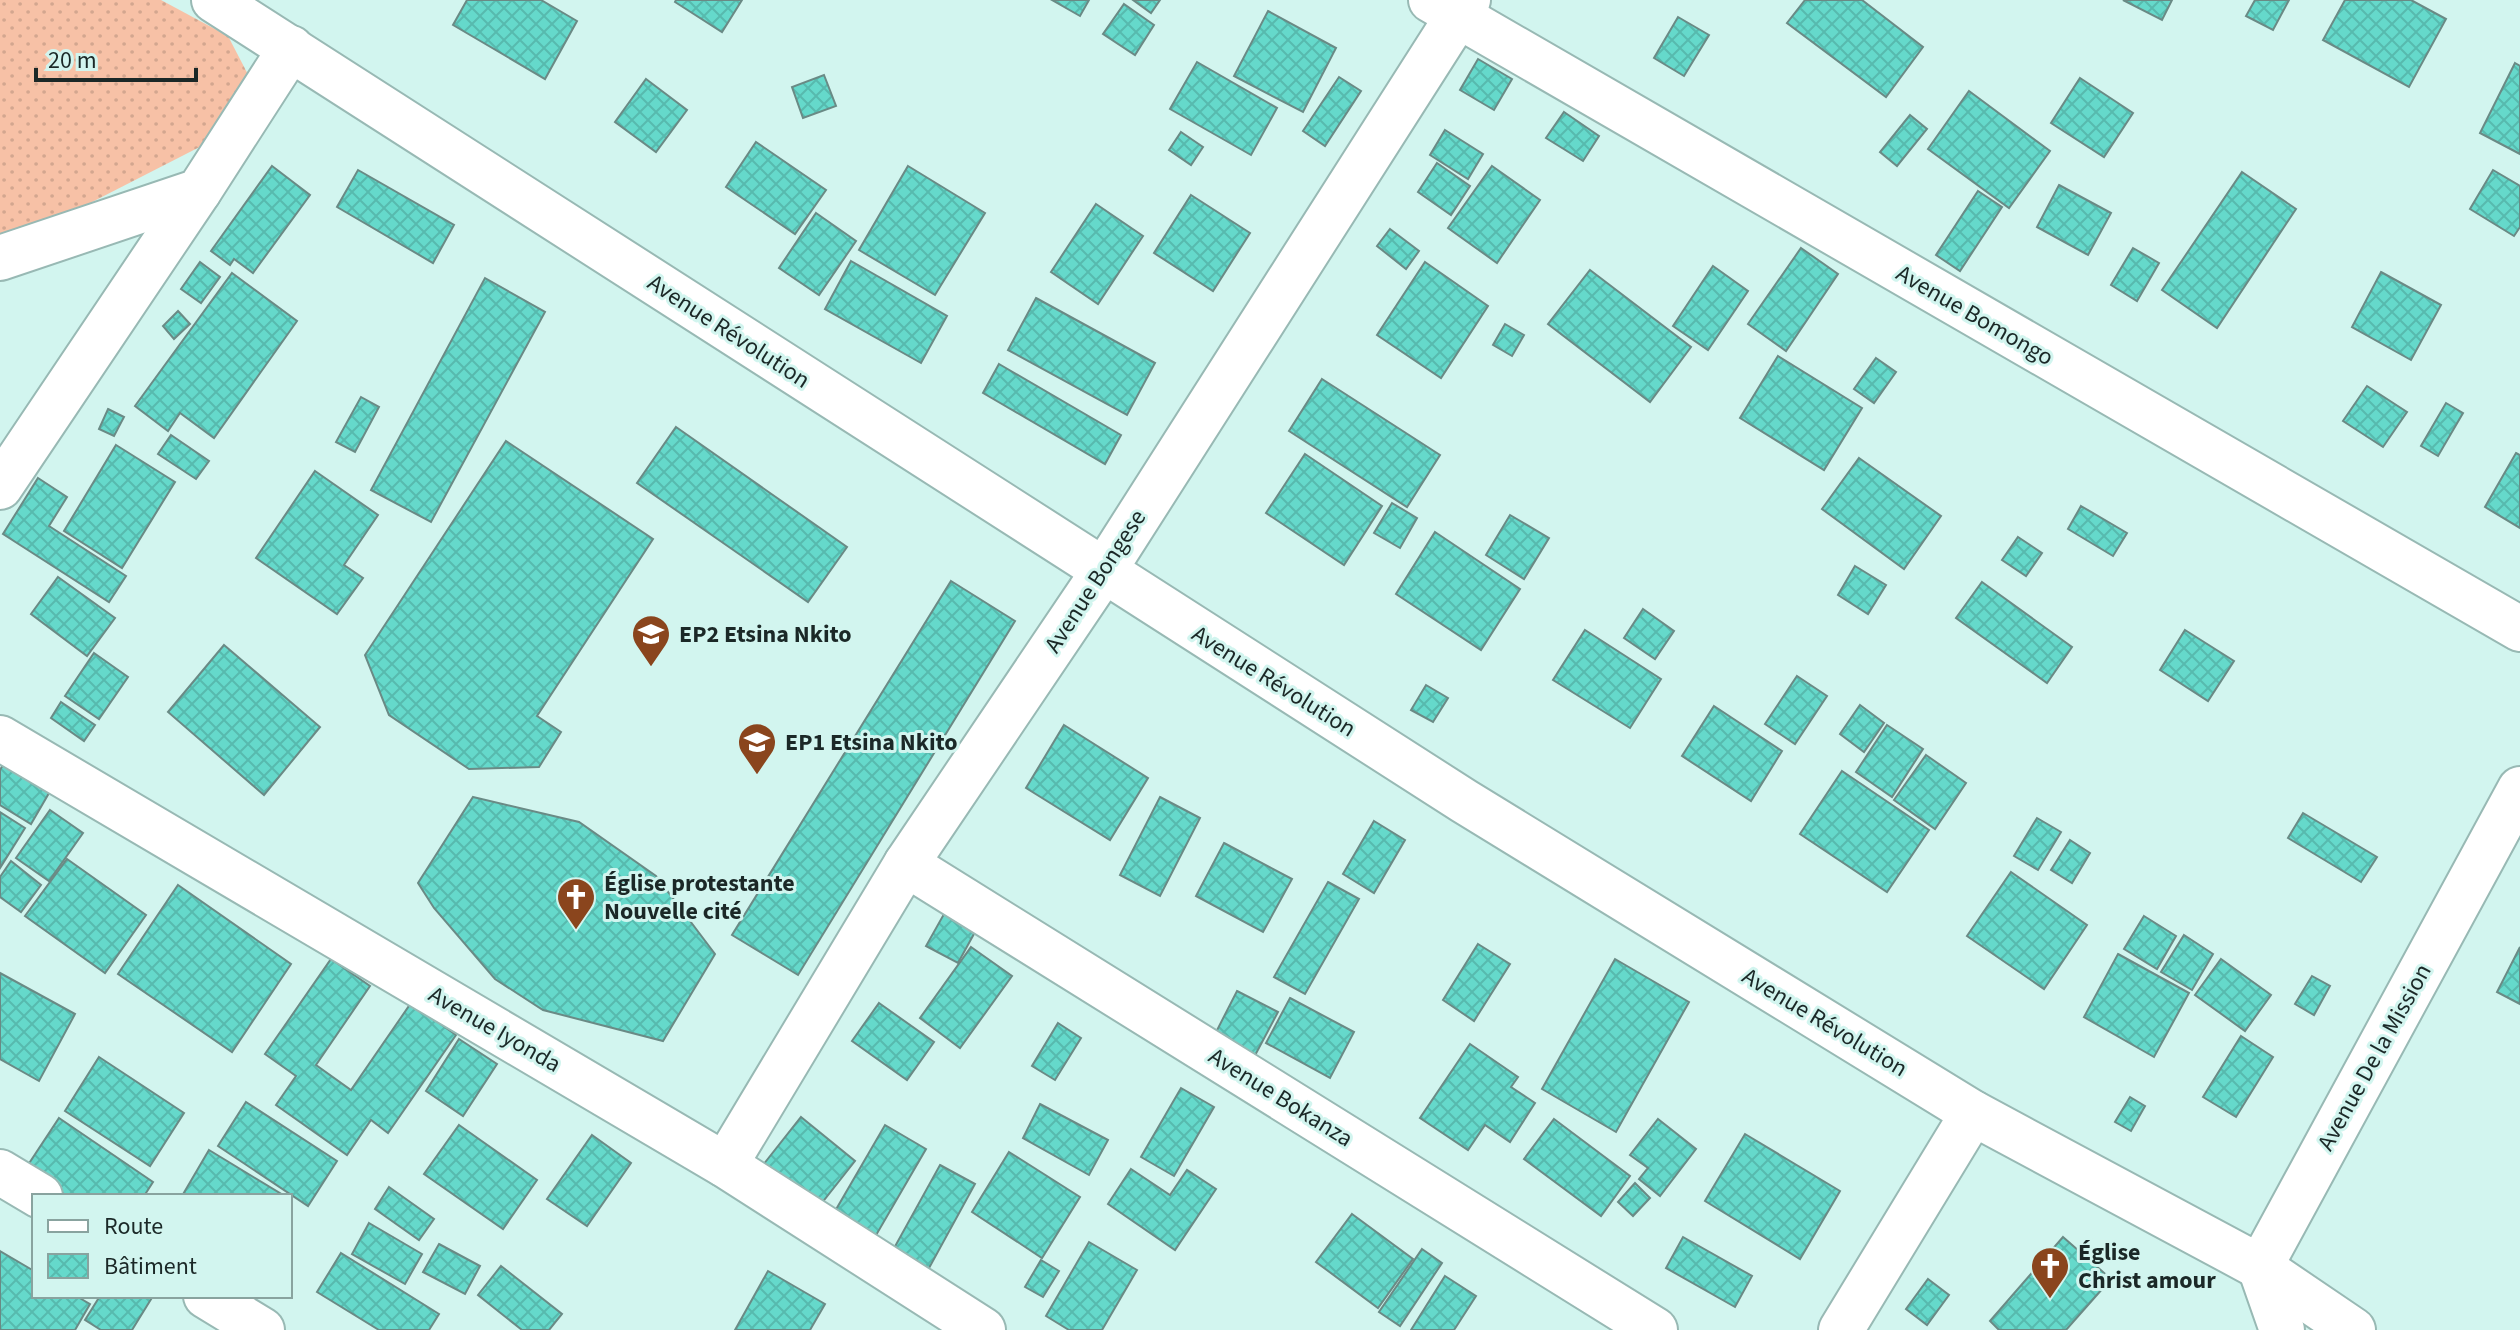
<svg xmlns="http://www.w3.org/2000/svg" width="2520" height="1330" font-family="'Source Sans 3',sans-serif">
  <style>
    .grass { fill: url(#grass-dots) }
    .building { fill: url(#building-cross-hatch); stroke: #6a8a85; stroke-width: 2 }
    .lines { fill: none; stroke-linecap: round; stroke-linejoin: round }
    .minor-casing { stroke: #98b9b4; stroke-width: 48 }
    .minor { stroke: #fff; stroke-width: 44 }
    .labels { text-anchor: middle; stroke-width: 6; stroke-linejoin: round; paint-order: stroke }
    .street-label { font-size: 24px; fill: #1b2827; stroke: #d2f5ef }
    .poi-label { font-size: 24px; font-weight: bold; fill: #1b2827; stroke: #d2f5ef; text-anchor: start }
  </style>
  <defs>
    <pattern id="grass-dots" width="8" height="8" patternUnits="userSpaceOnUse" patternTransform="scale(2)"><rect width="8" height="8" fill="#f7c1a6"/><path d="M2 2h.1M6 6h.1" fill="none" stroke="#d3a68f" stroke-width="1.8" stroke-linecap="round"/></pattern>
    <pattern id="building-cross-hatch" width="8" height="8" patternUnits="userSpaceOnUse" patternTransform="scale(2)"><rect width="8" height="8" fill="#65d9cb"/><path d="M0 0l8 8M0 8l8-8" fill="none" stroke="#57baae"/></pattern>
  </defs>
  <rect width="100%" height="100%" fill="#d2f5ef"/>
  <path class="grass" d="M0,0H161L228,36L255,88L227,133L53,222L0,237Z"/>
  <g class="building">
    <path d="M467,0H541L577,21L545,79L453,25Z"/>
    <path d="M676,0H742L722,32L675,2Z"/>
    <path d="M1052,0H1089L1080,16Z"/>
    <path d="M1133,0H1160L1151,13Z"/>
    <path d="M1805,0H1862L1923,47L1886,97L1787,23Z"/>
    <path d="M2123,0H2172L2162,20Z"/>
    <path d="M2255,0H2289L2273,30L2246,16Z"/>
    <path d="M2345,0H2411L2446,19L2409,87L2323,40Z"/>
    <path d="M1124,4L1154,25L1135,55L1103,34Z"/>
    <path d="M1268,11L1336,48L1303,112L1234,76Z"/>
    <path d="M1678,17L1709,35L1684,76L1654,58Z"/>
    <path d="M1478,59L1512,79L1494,110L1460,90Z"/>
    <path d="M1197,62L1277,108L1251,155L1170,109Z"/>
    <path d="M2515,63L2520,66V154L2480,133Z"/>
    <path d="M824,75L836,106L803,118L792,87Z"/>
    <path d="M1339,77L1361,91L1325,146L1303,131Z"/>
    <path d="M2080,78L2133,113L2104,157L2051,123Z"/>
    <path d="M646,79L687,110L656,152L615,122Z"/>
    <path d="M1969,91L2050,151L2009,208L1928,149Z"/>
    <path d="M1564,112L1599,136L1583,161L1546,138Z"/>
    <path d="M1910,115L1927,129L1897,166L1880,152Z"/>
    <path d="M1445,130L1483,154L1468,179L1430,155Z"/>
    <path d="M1181,132L1203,147L1191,165L1169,150Z"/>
    <path d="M756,142L826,190L795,234L726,187Z"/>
    <path d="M1437,163L1470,186L1451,215L1418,192Z"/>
    <path d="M272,166L310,195L253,273L234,259L230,265L211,251Z"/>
    <path d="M908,166L985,213L935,295L859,250Z"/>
    <path d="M1492,166L1540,200L1497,263L1448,228Z"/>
    <path d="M358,170L454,225L433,263L337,207Z"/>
    <path d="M2493,170L2520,186V227L2514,236L2470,209Z"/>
    <path d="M2242,172L2296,209L2217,328L2162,290Z"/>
    <path d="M2059,185L2111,213L2088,255L2037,227Z"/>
    <path d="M1978,191L2002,207L1960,271L1936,255Z"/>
    <path d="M1191,195L1250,233L1213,291L1154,253Z"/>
    <path d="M1096,204L1143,236L1098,304L1051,272Z"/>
    <path d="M816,213L856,241L819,295L779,268Z"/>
    <path d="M1390,229L1419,251L1406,269L1377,246Z"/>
    <path d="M1801,248L1838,274L1786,351L1748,324Z"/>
    <path d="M2133,248L2159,263L2137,301L2111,285Z"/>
    <path d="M851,261L947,316L921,363L825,309Z"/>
    <path d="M200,262L220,277L201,303L181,289Z"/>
    <path d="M1425,262L1488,306L1441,378L1377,335Z"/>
    <path d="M1713,266L1748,291L1708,350L1673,326Z"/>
    <path d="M1590,270L1691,347L1650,402L1548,324Z"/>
    <path d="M2381,272L2441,305L2411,360L2352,327Z"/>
    <path d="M232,273L297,321L214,438L180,413L168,431L135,406Z"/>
    <path d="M485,278L545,312L431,522L371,490Z"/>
    <path d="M1036,298L1155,363L1127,415L1008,350Z"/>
    <path d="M178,311L190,324L174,339L163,326Z"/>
    <path d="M1505,324L1524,335L1512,356L1493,345Z"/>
    <path d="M1778,356L1862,408L1824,470L1740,418Z"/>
    <path d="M1876,358L1896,372L1874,403L1854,389Z"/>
    <path d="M999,364L1121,435L1105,464L983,393Z"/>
    <path d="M1322,379L1440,455L1407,507L1289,431Z"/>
    <path d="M2367,386L2407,412L2383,447L2343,421Z"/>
    <path d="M361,397L379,407L355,452L336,442Z"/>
    <path d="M2446,403L2463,413L2438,456L2421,446Z"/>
    <path d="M108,409L124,417L114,436L99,429Z"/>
    <path d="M676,427L847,547L808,602L637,483Z"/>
    <path d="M171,435L209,461L196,479L158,454Z"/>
    <path d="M506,441L653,539L537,716L561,732L539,767L469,769L389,715L365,655Z"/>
    <path d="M116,445L175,482L122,568L64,531Z"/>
    <path d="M2516,453L2520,455V528L2485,507Z"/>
    <path d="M1305,454L1382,506L1344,565L1266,513Z"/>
    <path d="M1859,458L1941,516L1904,569L1822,509Z"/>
    <path d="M315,471L378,515L344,565L363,578L337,614L256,558Z"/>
    <path d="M38,478L67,497L49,526L126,576L109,602L3,534Z"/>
    <path d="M1392,503L1417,518L1400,548L1374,533Z"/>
    <path d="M2081,506L2127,533L2113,556L2068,529Z"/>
    <path d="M1510,515L1549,538L1524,579L1486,555Z"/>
    <path d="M1435,532L1520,589L1481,650L1396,594Z"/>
    <path d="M2018,537L2042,553L2026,576L2002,560Z"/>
    <path d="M1855,566L1886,585L1868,614L1838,595Z"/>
    <path d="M58,577L115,618L87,656L31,614Z"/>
    <path d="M951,581L1015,621L798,975L732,935Z"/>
    <path d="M1982,582L2072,647L2047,683L1956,618Z"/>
    <path d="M1643,609L1674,631L1655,659L1624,638Z"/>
    <path d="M1585,630L1661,679L1630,728L1553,680Z"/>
    <path d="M2185,630L2234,661L2208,701L2160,670Z"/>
    <path d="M224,645L320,727L264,795L168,712Z"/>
    <path d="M94,653L128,677L99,719L65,696Z"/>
    <path d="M1797,676L1827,696L1795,744L1765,724Z"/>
    <path d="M1426,685L1448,698L1433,722L1411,710Z"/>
    <path d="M61,702L95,725L84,741L51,718Z"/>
    <path d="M1860,705L1884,723L1864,752L1840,734Z"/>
    <path d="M1714,706L1782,751L1751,801L1682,756Z"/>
    <path d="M1064,725L1148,778L1110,840L1026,788Z"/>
    <path d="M1887,725L1923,749L1892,797L1856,772Z"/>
    <path d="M1926,755L1966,783L1935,829L1894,800Z"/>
    <path d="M3,765L49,793L31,824L0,805V770Z"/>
    <path d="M1842,771L1929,830L1887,892L1800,834Z"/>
    <path d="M473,797L579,822L656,876L715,954L663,1041L543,1010L495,979L434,908L418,883Z"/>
    <path d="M1160,797L1200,818L1160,896L1120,875Z"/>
    <path d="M50,810L83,833L49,881L16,858Z"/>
    <path d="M0,812L25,828L0,868Z"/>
    <path d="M2303,813L2377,857L2361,882L2288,838Z"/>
    <path d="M2037,818L2061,832L2038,870L2014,856Z"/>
    <path d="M1374,821L1405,840L1374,893L1343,874Z"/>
    <path d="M2070,840L2090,853L2072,883L2051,870Z"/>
    <path d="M1224,843L1292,879L1263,932L1196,896Z"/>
    <path d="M67,859L146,915L105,973L25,916Z"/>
    <path d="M11,861L41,885L21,912L0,897V877Z"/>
    <path d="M2011,872L2087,925L2044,989L1967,936Z"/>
    <path d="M1328,882L1359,899L1305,994L1274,977Z"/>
    <path d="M178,885L291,964L232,1052L118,974Z"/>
    <path d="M944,914L975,932L958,963L926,946Z"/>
    <path d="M2144,916L2176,936L2157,969L2124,949Z"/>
    <path d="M2184,935L2213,954L2192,990L2161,972Z"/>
    <path d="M1478,944L1510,964L1474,1021L1443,1000Z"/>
    <path d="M971,947L1012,976L960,1048L920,1018Z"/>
    <path d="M2520,947V1004L2497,992Z"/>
    <path d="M2118,954L2189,993L2154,1057L2084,1017Z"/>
    <path d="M331,959L370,986L316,1065L351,1090L411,1003L456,1035L388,1133L371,1120L347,1155L276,1105L296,1076L265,1054Z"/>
    <path d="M1615,959L1689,1002L1616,1132L1542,1089Z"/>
    <path d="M2221,959L2271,995L2245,1031L2195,995Z"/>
    <path d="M0,973L75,1014L39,1081L0,1059Z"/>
    <path d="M2312,976L2330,986L2314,1015L2295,1004Z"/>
    <path d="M1237,991L1278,1012L1251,1063L1211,1042Z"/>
    <path d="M1290,998L1354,1032L1330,1078L1266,1043Z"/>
    <path d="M879,1003L934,1042L907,1080L852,1041Z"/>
    <path d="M1058,1023L1081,1038L1055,1080L1032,1066Z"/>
    <path d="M2241,1036L2273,1057L2236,1117L2203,1097Z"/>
    <path d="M459,1039L497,1064L463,1116L426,1091Z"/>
    <path d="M1470,1044L1518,1077L1511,1087L1535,1103L1510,1142L1485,1125L1468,1150L1420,1118Z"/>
    <path d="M99,1057L184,1113L150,1166L65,1111Z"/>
    <path d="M1181,1088L1214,1107L1174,1176L1141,1157Z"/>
    <path d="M2130,1097L2145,1106L2131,1131L2115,1122Z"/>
    <path d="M246,1102L337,1161L308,1206L218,1146Z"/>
    <path d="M1040,1104L1108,1140L1089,1175L1023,1138Z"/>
    <path d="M801,1117L855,1161L817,1209L763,1165Z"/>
    <path d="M59,1118L153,1182L144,1196H67L26,1168Z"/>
    <path d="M1554,1119L1630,1176L1601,1216L1524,1159Z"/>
    <path d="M1658,1119L1696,1149L1660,1196L1639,1179L1648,1168L1630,1155Z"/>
    <path d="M459,1125L537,1180L503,1229L424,1174Z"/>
    <path d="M885,1125L926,1149L875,1237L834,1213Z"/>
    <path d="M1745,1134L1840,1191L1800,1259L1705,1201Z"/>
    <path d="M592,1135L631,1163L587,1226L547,1199Z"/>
    <path d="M209,1150L283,1195L282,1196H182Z"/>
    <path d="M1009,1152L1080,1197L1042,1258L972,1212Z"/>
    <path d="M940,1165L975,1184L928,1270L893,1250Z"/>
    <path d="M1131,1169L1170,1195L1187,1170L1216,1189L1175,1250L1108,1204Z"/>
    <path d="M1635,1183L1650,1198L1633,1216L1618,1202Z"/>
    <path d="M389,1187L434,1219L419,1240L375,1209Z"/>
    <path d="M1352,1214L1413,1259L1378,1308L1316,1262Z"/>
    <path d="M369,1223L422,1254L405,1284L352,1254Z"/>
    <path d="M1683,1237L1752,1276L1735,1307L1666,1268Z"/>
    <path d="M2063,1237L2111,1279L2066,1330H1999L1990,1321Z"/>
    <path d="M1089,1242L1137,1270L1102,1330H1069L1046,1316Z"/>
    <path d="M439,1244L480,1266L465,1294L423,1272Z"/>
    <path d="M1422,1249L1442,1263L1400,1326L1379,1312Z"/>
    <path d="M0,1251L34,1271V1296H76L90,1304L75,1330H0Z"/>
    <path d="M341,1253L439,1314L429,1330H379L317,1292Z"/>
    <path d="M1041,1260L1059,1271L1043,1297L1025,1287Z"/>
    <path d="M501,1266L562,1314L549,1330H522L478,1295Z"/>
    <path d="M768,1271L825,1304L810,1330H735Z"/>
    <path d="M1445,1276L1476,1296L1454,1330H1411Z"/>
    <path d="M1928,1279L1949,1295L1927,1325L1906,1309Z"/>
    <path d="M100,1296H153L132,1330H101L85,1320Z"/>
  </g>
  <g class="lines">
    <defs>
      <g id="minor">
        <path d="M214,0L1464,801L1973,1113L2260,1267L2353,1330"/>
        <path d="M1431,0L2520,629"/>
        <path d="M0,258L199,191L291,48"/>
        <path d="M0,487L199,191"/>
        <path d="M0,738L725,1165L983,1330"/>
        <path d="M906,864L1655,1330"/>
        <path d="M725,1165L906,864L1103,572L1468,0"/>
        <path d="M0,1172L40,1196"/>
        <path d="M206,1296L262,1330"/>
        <path d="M1841,1330L1973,1113"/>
        <path d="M2282,1330L2260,1267L2520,789"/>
      </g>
    </defs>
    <use href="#minor" class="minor-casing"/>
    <use href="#minor" class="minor"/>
  </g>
  <defs>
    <symbol id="school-pin" viewBox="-11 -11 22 30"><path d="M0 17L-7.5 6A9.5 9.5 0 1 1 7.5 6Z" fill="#8a451d" stroke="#d2f5ef"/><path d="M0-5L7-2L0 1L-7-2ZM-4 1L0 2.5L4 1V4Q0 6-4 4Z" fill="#fff"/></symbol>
    <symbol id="church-pin" viewBox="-11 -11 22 30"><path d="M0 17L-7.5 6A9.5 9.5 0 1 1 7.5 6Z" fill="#8a451d" stroke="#d2f5ef"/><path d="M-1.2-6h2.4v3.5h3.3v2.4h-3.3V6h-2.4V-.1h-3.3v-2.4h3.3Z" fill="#fff"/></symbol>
  </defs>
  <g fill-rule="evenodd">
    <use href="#school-pin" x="629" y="612" width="44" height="60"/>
    <use href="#school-pin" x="735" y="720" width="44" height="60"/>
    <use href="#church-pin" x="554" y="875" width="44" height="60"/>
    <use href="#church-pin" x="2028" y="1244" width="44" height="60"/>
  </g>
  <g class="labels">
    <g class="street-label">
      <text transform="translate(1975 315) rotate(30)" y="8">Avenue Bomongo</text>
      <text transform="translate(729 331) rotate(33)" y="8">Avenue Révolution</text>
      <text transform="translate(1095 581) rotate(-57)" y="8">Avenue Bongese</text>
      <text transform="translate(1274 681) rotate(32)" y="8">Avenue Révolution</text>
      <text transform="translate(1825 1022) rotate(31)" y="8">Avenue Révolution</text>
      <text transform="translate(495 1029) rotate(30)" y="8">Avenue Iyonda</text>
      <text transform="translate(2374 1057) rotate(-61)" y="8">Avenue De la Mission</text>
      <text transform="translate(1281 1097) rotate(32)" y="8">Avenue Bokanza</text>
    </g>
    <g class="poi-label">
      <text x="679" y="642">EP2 Etsina Nkito</text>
      <text x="785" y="750">EP1 Etsina Nkito</text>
      <text x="604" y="891">Église protestante<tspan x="604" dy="28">Nouvelle cité</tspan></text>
      <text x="2078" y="1260">Église<tspan x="2078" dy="28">Christ amour</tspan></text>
    </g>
  </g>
  <rect x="32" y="1194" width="260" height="104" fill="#d2f5ef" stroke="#89a39f" stroke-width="2"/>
  <rect x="48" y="1220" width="40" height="12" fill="#ffffff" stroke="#89a39f" stroke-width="2"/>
  <text x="104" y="1234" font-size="24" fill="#1b2827">Route</text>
  <rect x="48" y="1254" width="40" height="24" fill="url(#building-cross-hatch)" stroke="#89a39f" stroke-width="2"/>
  <text x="104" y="1274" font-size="24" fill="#1b2827">Bâtiment</text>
  <path d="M36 68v12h160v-12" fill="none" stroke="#1b2827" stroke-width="4"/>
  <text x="48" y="68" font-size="24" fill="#1b2827" stroke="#d2f5ef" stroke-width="6" paint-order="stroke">20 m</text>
</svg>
